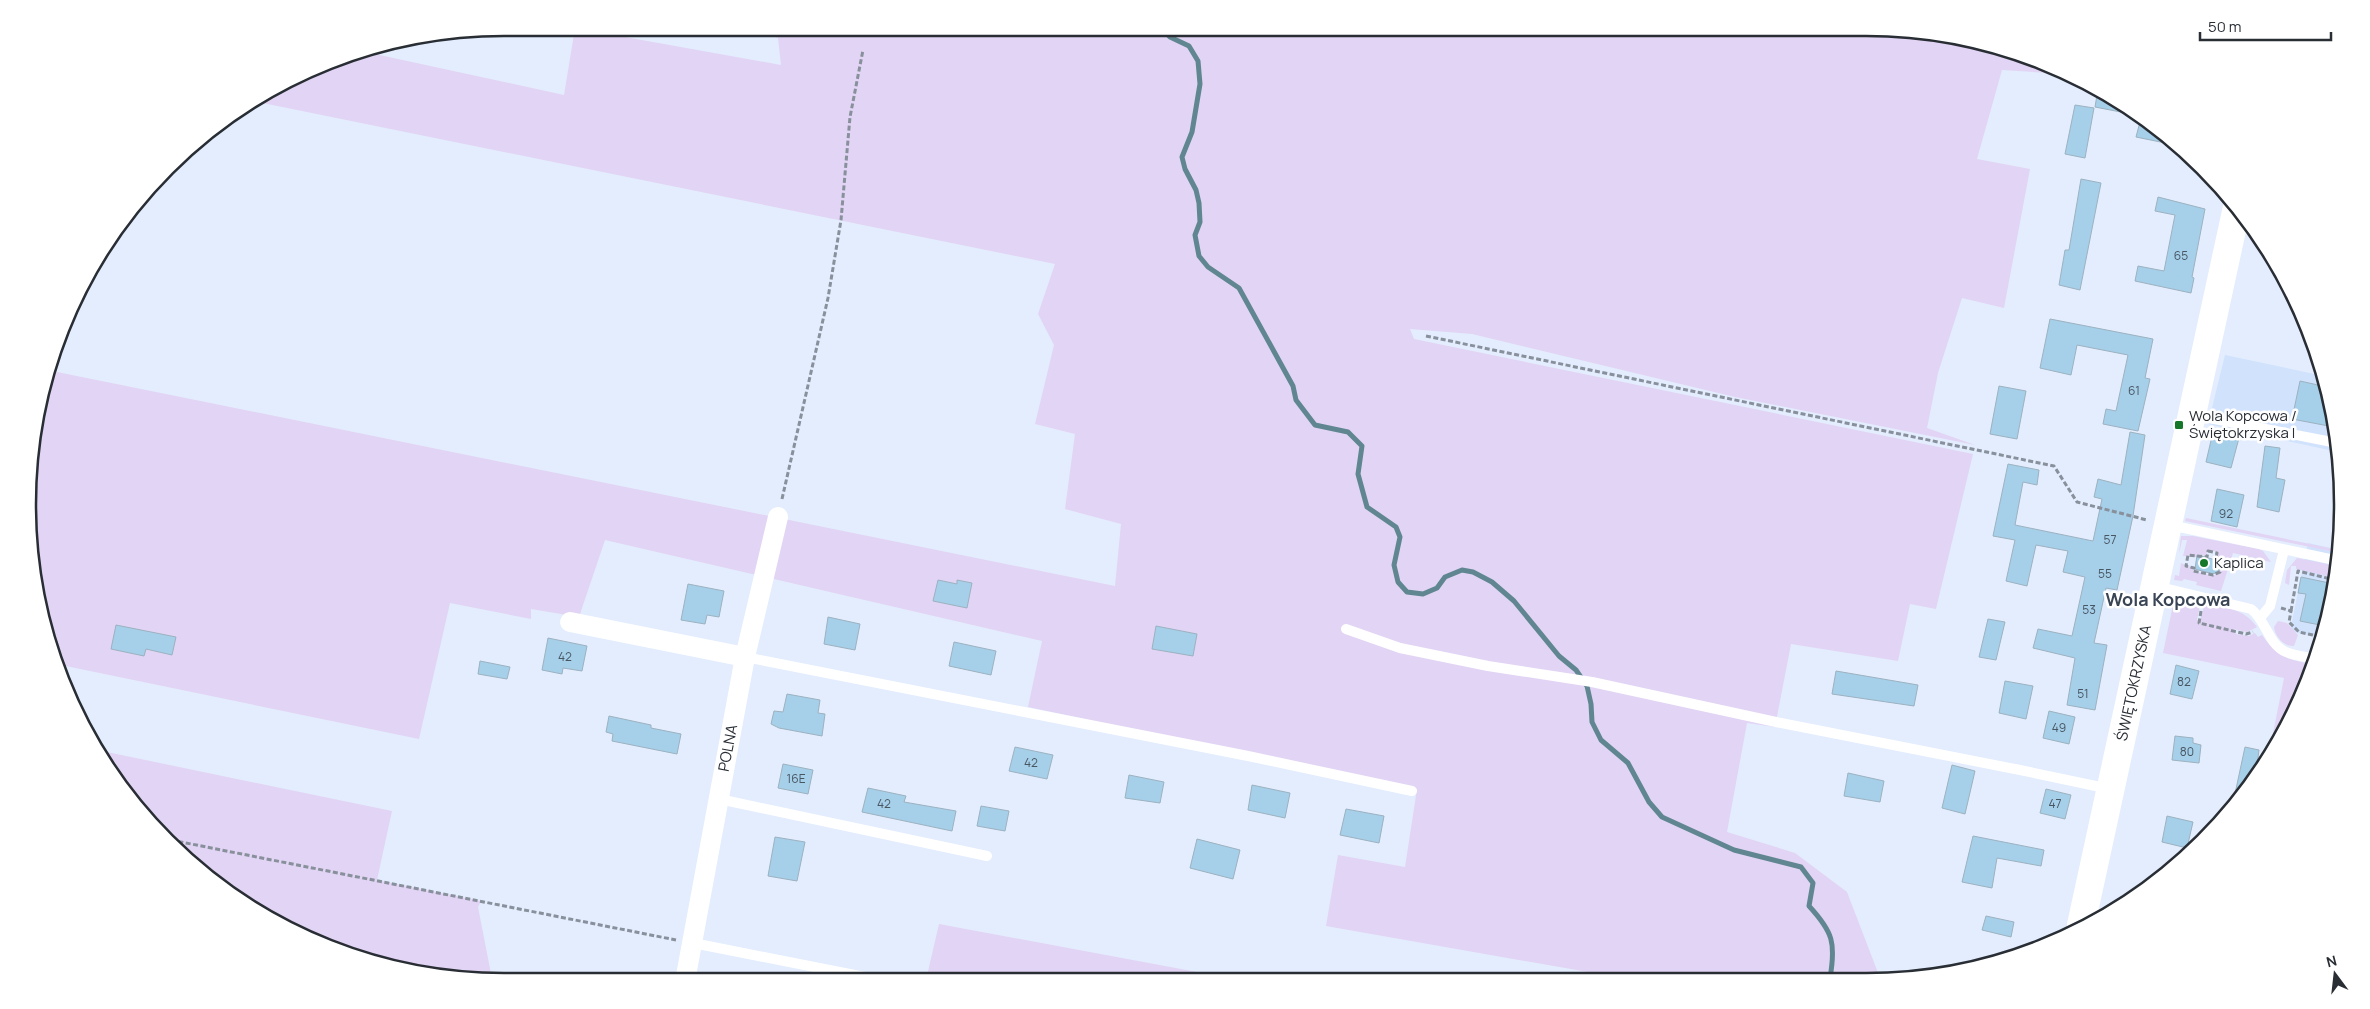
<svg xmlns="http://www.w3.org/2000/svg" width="2370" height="1009" font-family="Manrope,sans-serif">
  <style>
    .built { fill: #d1e2fd }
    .green { fill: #e2d4f4 }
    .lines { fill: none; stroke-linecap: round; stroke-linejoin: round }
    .stream { stroke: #608691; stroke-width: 5 }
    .building { fill: #a6cfe9; stroke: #9cb2c0 }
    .path { stroke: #88909c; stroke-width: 3; stroke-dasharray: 5 2.5; stroke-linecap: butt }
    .lane { stroke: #fff; stroke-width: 10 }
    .street { stroke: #fff; stroke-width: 20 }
    .secondary { stroke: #fff; stroke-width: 28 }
    .poi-dot { fill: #157729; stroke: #fff; stroke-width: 2 }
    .labels { text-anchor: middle; stroke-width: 5; stroke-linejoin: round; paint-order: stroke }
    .number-label { font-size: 12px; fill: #485662 }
    .poi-label { font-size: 15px; fill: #292e35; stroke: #fff; text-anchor: start }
    .street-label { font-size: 15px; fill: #292e35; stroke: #fff }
    .quarter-label { font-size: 18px; font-weight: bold; fill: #394454; stroke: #fff }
    .rim { fill: none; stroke: #292e35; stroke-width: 2.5 }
  </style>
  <rect width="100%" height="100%" fill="#e3edfe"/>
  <g class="built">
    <path d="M2225,355L2324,376L2338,452L2208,424Z"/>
    <path d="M2308,543L2339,550L2338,567L2322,638L2290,631Z"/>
  </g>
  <g class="green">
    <path d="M575,28L781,65L778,38L753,28H1866L2007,51L2066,74L2002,70L1977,159L2030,169L2004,308L1962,298L1938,373L1927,428L1975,445L1735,397L1472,334L1410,329L1414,339L1973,454L1936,609L1910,604L1898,661L1791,644L1775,727L1747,723L1727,832L1795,853L1847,892L1880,978H1622L1326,926L1338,855L1405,867L1417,789L1028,707L1042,641L605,540L579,617L531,609V619L450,603L419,739L56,664L32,567L37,412L52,371L1115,586L1121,524L1065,509L1075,434L1035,424L1054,345L1038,314L1055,264L253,101L266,91L351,53L361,51L564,95Z"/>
    <path d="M2186,518L2339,550V553L2185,521Z"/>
    <path d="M2181,536H2193L2259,549L2263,551L2271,562L2233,553L2221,591L2196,585L2197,582L2184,579L2182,581L2174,580L2175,575L2179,576L2181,563L2193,568V571L2213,576L2220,572L2222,564L2217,558L2218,552L2208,550L2206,556L2197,554L2196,557L2183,556L2187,540H2182L2179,554Z"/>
    <path d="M2297,558L2336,566L2338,569L2336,578L2296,569V566H2291L2289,585L2285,583L2287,570Z"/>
    <path d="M2174,600L2200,606L2197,620L2200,621L2205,603C2225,608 2244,608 2257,627L2247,632L2233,629L2236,634L2249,636L2255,633L2258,637L2262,635C2278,658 2288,659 2314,665L2272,749L2270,748L2284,678L2163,653Z"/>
    <path d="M2278,621L2287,623L2298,635L2294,646C2284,647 2275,636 2274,627Z"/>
    <path d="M97,750L392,811L377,880L481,901L478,907L492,979L351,956L266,918L190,863Z"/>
    <path d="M939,924L1197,972L1238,979L926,980Z"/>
  </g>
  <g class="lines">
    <path class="stream" d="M1161,28L1170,37L1189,46L1198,61L1200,84L1192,132L1182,157L1185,169L1196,190L1199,203L1200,222L1195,235L1199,256L1208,267L1239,288L1293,386L1296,400L1315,425L1348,432L1362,446L1358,474L1367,507L1396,527L1400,537L1394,565L1398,582L1407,592L1423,594L1437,588L1445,577L1462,570L1473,572L1492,582L1514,601L1559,656L1576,670L1587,686L1591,704L1592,722L1601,740L1628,763L1649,802L1662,817L1734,850L1801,867L1813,883L1809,906C1833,932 1836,943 1830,978"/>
  </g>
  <g class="building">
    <path d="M2098,89L2104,92L2136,115L2095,107Z"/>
    <path d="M2075,105L2094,108L2085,158L2065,154Z"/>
    <path d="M2141,118L2180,146L2136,137Z"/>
    <path d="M2081,179L2101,183L2080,290L2059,285L2065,250H2069Z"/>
    <path d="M2158,197L2205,209L2192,277L2194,278L2191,293L2135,281L2138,266L2164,271L2175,215L2155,211Z"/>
    <path d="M2050,319L2153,339L2145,378L2150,379L2138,431L2103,424L2106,409L2116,411L2128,355L2077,345L2071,375L2040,368Z"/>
    <path d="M2300,381L2327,387L2334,427L2292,419Z"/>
    <path d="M1999,386L2026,391L2017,439L1990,434Z"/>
    <path d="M2130,432L2145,435L2133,516L2117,590L2106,588L2094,643L2107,645L2095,710L2067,705L2075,658L2033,648L2038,629L2072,636L2085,577L2063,572L2068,551L2036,545L2027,586L2006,581L2015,540L1993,536L2008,464L2039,470L2037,485L2023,482L2015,525L2093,541L2102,499L2094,497L2098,479L2121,485Z"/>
    <path d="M2213,432L2239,438L2231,468L2206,462Z"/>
    <path d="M2265,446L2280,448L2276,478L2285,480L2279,512L2257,507Z"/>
    <path d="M2217,489L2244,495L2237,527L2211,521Z"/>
    <path d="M2197,555L2216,560L2220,565L2219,571L2213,574L2195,569Z"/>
    <path d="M2301,577L2334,584L2325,626L2300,621L2306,594L2298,593Z"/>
    <path d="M938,580L957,584V580L972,583L967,608L933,601Z"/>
    <path d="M688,584L724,591L719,617L707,615L705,624L681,620Z"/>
    <path d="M828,617L860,624L855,650L824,644Z"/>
    <path d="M1988,619L2005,622L1996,660L1979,657Z"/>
    <path d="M116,625L176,637L172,655L146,649L144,656L111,649Z"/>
    <path d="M1156,626L1197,634L1193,656L1152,649Z"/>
    <path d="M548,638L587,646L582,671L563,668L562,674L542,670Z"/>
    <path d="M954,642L996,651L991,675L949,666Z"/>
    <path d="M480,661L510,667L507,679L478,674Z"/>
    <path d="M2176,665L2199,671L2192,699L2170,694Z"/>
    <path d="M1836,671L1918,685L1914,706L1832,694Z"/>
    <path d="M2005,681L2033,686L2026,719L1999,713Z"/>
    <path d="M787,694L820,700L818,713L825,714L822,736L779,728L771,724L774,711L783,712Z"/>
    <path d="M2049,711L2075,717L2069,744L2043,738Z"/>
    <path d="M609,716L651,725V728L681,734L677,754L612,741L613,734L606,732Z"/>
    <path d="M2175,736L2193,738V743L2201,745L2199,763L2172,760Z"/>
    <path d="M1015,747L1053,755L1047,779L1009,771Z"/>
    <path d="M2245,747L2259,750L2258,758L2252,781L2233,803Z"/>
    <path d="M783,764L813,770L808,794L778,788Z"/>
    <path d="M1952,765L1975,771L1965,814L1942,808Z"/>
    <path d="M1848,773L1884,781L1880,802L1844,796Z"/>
    <path d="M1129,775L1164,782L1160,803L1125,798Z"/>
    <path d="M1252,785L1290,793L1285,818L1248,810Z"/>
    <path d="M868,788L906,796L904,802L956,811L952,831L862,812Z"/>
    <path d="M2046,789L2071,795L2065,819L2040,813Z"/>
    <path d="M981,806L1009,811L1005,831L977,826Z"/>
    <path d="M1346,809L1384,816L1379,843L1340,835Z"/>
    <path d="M2167,816L2193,822L2187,848L2162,842Z"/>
    <path d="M1973,836L2044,850L2041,866L1997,858L1992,888L1962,882Z"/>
    <path d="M775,837L805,842L797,881L768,876Z"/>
    <path d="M1197,839L1240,850L1233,879L1190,868Z"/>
    <path d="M1986,916L2014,922L2011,937L1982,930Z"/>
  </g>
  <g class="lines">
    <g class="path">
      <path d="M1426,336L2054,466L2077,502L2147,520"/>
      <path d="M782,499L828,298L841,220L850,117L863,50"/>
      <path d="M2208,551L2217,553L2216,558L2221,564L2220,572L2213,575L2193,571L2194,568L2186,566L2188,555L2207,557Z"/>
      <path d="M2281,608L2291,611L2289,622L2299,632L2322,637"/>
      <path d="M2201,611L2199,623L2246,634L2253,632"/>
      <path d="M2291,611L2298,571L2335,580"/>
      <path d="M171,840L676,940"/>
    </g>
    <g class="lane">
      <path d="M2194,415L2337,443"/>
      <path d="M2170,525L2339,561"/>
      <path d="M2156,586L2251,609C2266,620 2268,644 2286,652C2295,656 2307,657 2317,659"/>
      <path d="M2260,618L2270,606L2284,550"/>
      <path d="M1346,629L1400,648L1488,666L1592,682L1776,722L2020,770L2110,789"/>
      <path d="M745,657L1248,756L1412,791"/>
      <path d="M719,799L987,856"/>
      <path d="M693,943L880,980"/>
    </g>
    <g class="street">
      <path d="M570,622L745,657"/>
      <path d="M685,981L745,657L778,517"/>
    </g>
    <path class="secondary" d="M2081,925L2237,207"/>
  </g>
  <g class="poi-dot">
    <rect x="2174" y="420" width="10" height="10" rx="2.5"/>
    <circle cx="2204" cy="563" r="5"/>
  </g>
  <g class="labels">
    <g class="number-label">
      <text x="2181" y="260">65</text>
      <text x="2134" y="395">61</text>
      <text x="2226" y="518">92</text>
      <text x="2110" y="544">57</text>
      <text x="2105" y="578">55</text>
      <text x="2089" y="614">53</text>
      <text x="565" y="661">42</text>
      <text x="2184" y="686">82</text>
      <text x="2083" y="698">51</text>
      <text x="2059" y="732">49</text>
      <text x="2187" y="756">80</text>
      <text x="1031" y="767">42</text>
      <text x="796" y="783">16E</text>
      <text x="884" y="808">42</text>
      <text x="2055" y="808">47</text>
    </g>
    <g class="poi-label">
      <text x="2189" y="421">Wola Kopcowa /<tspan x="2189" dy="17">Świętokrzyska I</tspan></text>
      <text x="2214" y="568">Kaplica</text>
    </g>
    <g class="street-label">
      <text transform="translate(2134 683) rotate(-78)" y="5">ŚWIĘTOKRZYSKA</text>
      <text transform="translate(728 748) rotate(-79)" y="5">POLNA</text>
    </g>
    <g class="quarter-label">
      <text x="2168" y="606">Wola Kopcowa</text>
    </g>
  </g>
  <path d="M0 0H2370V1009H0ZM504 36H1866A468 468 0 0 1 2334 504V505A468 468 0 0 1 1866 973H504A468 468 0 0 1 36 505V504A468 468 0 0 1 504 36Z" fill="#fff" fill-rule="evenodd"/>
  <path class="rim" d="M504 36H1866A468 468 0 0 1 2334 504V505A468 468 0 0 1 1866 973H504A468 468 0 0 1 36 505V504A468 468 0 0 1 504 36Z"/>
  <g transform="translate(2335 974) rotate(345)" stroke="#ffffff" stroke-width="4" paint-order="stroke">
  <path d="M0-4L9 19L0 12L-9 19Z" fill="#292e35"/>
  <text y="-8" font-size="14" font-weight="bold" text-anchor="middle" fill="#292e35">N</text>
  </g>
  <path d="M2200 32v8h131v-8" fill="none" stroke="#292e35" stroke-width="2.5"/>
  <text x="2208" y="32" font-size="15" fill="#292e35" stroke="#ffffff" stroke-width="4" paint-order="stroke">50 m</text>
</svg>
